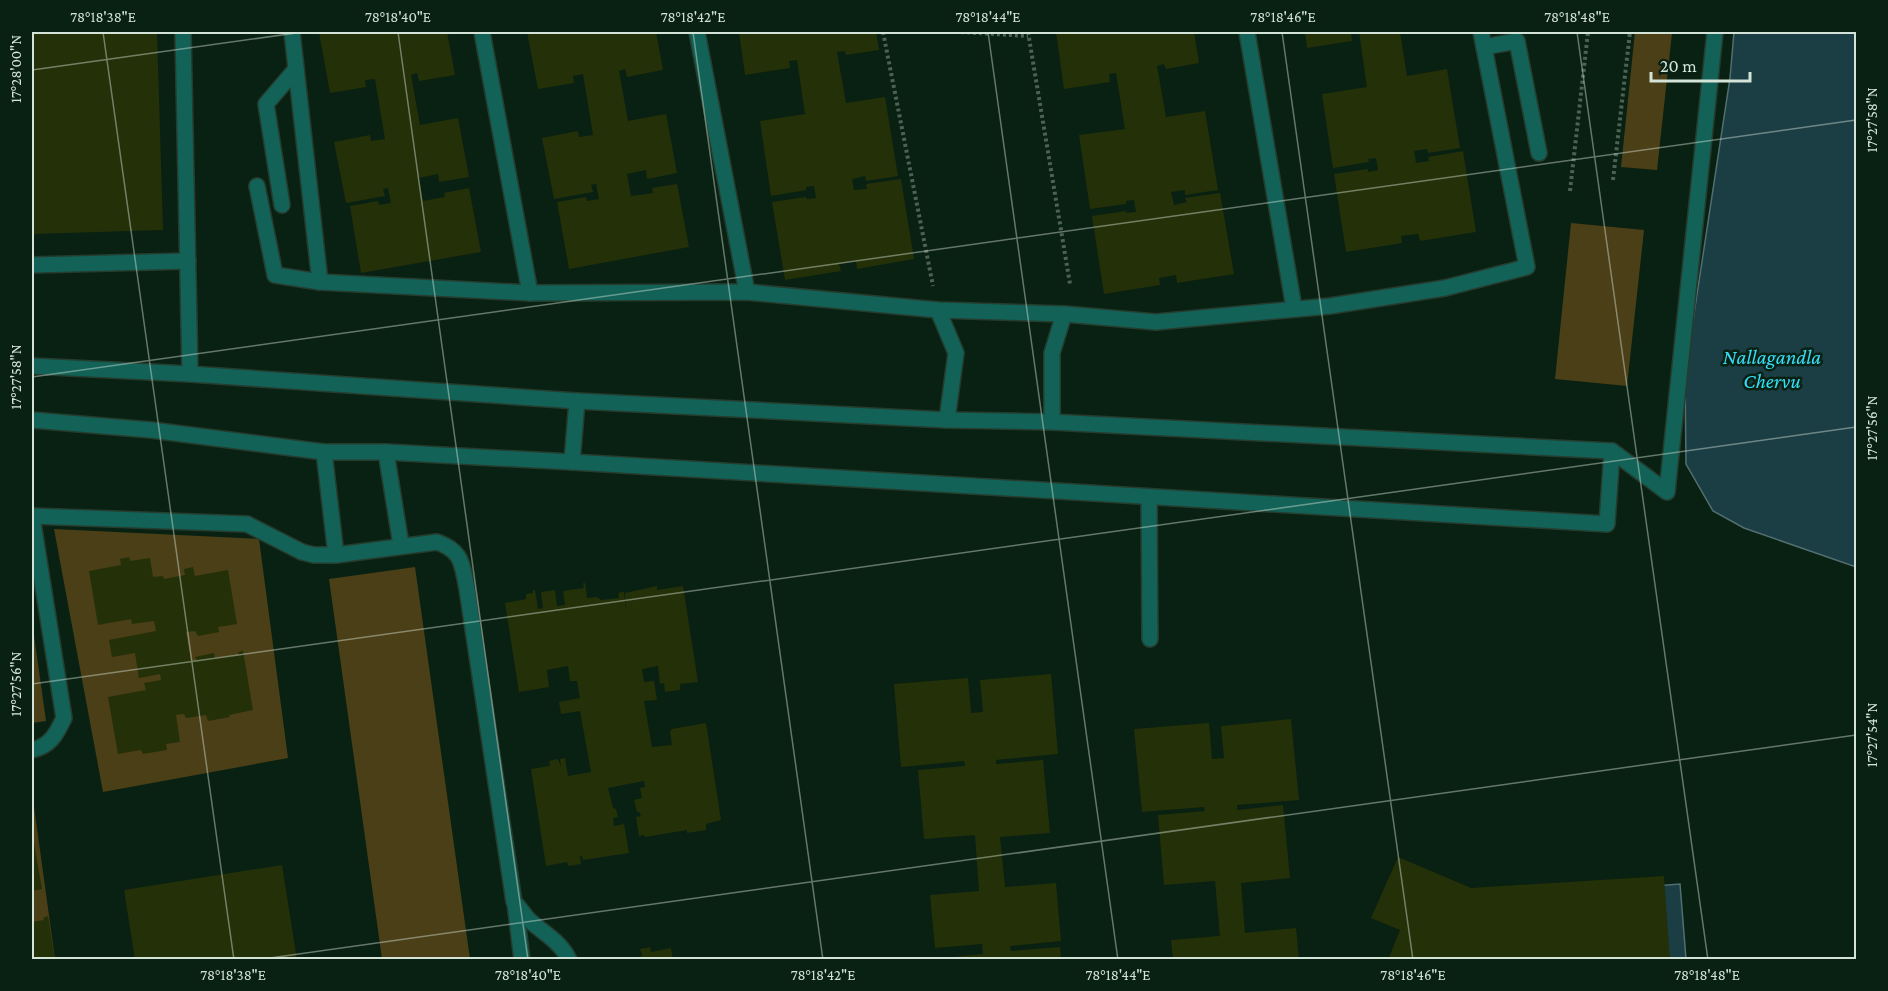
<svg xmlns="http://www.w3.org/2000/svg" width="1888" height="991" font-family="'Crimson Pro',serif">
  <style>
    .green { fill: #4a3f16 }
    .water { fill: #1b3d44; stroke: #526f70; stroke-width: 1.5 }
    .building { fill: #243008 }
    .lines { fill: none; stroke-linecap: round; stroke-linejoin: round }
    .minor-casing { stroke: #253c2e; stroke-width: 18 }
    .path { stroke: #4d6254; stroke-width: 4; stroke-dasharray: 3 3; stroke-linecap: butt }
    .minor { stroke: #126258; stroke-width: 15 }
    .ticks { fill: none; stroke: #d4e3d8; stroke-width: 1.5; stroke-opacity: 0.45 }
    .labels { text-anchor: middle; stroke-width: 5; stroke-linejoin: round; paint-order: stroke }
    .water-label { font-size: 21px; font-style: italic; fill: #36ddf9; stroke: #092112 }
    .neatline { fill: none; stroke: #d4e3d8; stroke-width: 2 }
    .ticks-label { font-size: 15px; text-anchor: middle; fill: #d4e3d8 }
  </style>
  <rect width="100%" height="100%" fill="#092112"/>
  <g class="green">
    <path d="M1635,32L1672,33L1657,170L1621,167Z"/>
    <path d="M1571,223L1644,230L1627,386L1555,379Z"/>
    <path d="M54,529L259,539L288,758L103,792Z"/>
    <path d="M415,567L470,959H382L329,579Z"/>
    <path d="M32,621L46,721L32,723Z"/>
    <path d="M32,792L55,959H32Z"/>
  </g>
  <g class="water">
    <path d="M1734,32H1856V567L1744,528L1713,511L1686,464L1685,373L1730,78Z"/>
    <path d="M1680,884L1686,959H1634L1629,888Z"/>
  </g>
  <g class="building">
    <path d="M32,32H157L163,230L32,234Z"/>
    <path d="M319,32H447L455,75L419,81L417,73L411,75L420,125L458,118L469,177L439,182L438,174L419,178L423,201L445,197L444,193L469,188L481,252L361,273L350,206L378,201L379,205L391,203L388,188L383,189L385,196L346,203L334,142L370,135L371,141L385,139L375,79L365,80L366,87L330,93Z"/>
    <path d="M527,32H656L663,70L627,77L625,69L619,71L628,121L666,114L677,173L647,179L646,170L627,174L631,196L653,193L652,188L677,184L689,247L569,269L557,202L586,197L587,201L599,199L596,184L591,185L593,192L554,199L542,138L578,131L579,137L593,135L583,74L573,76L574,83L538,89Z"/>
    <path d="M739,32H876L879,50L846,55L845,51L837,52L846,103L885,97L898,176L866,181L865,176L852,179L854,190L867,189L866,184L901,179L914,259L857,269L856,261L839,264L841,271L785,280L772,202L806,197L807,199L816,198L814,186L806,187V190L771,196L760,121L805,114L797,60L789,61L790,68L745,75Z"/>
    <path d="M1056,32H1194L1199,63L1166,69L1164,64L1157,66L1166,117L1205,111L1218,190L1185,195V190L1171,192L1174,205L1187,202L1185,198L1220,193L1234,274L1177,283L1176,275L1159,278L1160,285L1104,294L1092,216L1126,211V213L1136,212L1134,200L1126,201V204L1090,209L1079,135L1125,129L1116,73L1109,74L1110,82L1064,89Z"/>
    <path d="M1305,32H1351L1352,41L1307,48Z"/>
    <path d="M1359,32H1400L1407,76L1447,69L1460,148L1428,153L1427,149L1414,151L1416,163L1429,161L1428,157L1463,151L1476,232L1420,241L1418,234L1401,236L1402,243L1346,252L1334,174L1368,169V172L1378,170L1376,158L1368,159L1369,162L1333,168L1322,94L1367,87Z"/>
    <path d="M129,557L130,561L150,558L153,577L163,576L164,579L185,575L184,569L193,567L195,576L228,570L237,624L218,627L219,632L198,636L195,631L186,632L191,661L197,660L195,657L214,653L215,658L239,655L238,652L243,651L253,710L229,715L230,717L208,721L206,715L186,718L184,714L176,715L180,742L166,744L167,750L143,754L141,750L118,754L108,697L146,690L144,683L161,680L160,674L139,678L135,653L112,657L109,640L156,631L154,621L132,624L131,619L98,625L89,571L121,565L120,559Z"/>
    <path d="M583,583H585L587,598L597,597L601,600L619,598L618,593L624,592L626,611L625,593L657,586V590L683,586L698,682L680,684V690L665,692L664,683L660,684L658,666L642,669L644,682L654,681L657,700L644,701L652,747L672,745L670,732L672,729L706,723L721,820L706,824V830L687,833V830L645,837L644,835L639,836L636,817L641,816L639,812H637L634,800L642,798L640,788L645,787L644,781L608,788L613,808L616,809L618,817L613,818L614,826L624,824L629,853L583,860L582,856H580L581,864L568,866L567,862L546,866L531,769L550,766L549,761L558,759L561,767L560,759L565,758L568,776L591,772L580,711L561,714L559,702L580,698L577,681H570L568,666L547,670L549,687L519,692L505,603L526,599V594L533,593V590H535L538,609L543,608L541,592L555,590L557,606L565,605L563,591L584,588Z"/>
    <path d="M1051,674L1058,754L996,760V764L1043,760L1050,833L1000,837L1005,887L1056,883L1061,941L1010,946L1011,951L1060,947L1061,960H941V958L983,954L982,944L935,948L930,895L979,891L975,835L924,839L918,770L965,766L964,761L901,767L894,684L968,678L971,713L983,712L980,680Z"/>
    <path d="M1291,719L1299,800L1237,805V810L1283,805L1290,878L1241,883L1245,933L1296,928L1299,960H1173L1171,940L1220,936L1215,881L1164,885L1158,815L1205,811L1204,807L1142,812L1134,729L1209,723L1212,759L1224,758L1221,726Z"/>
    <path d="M32,832L42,889L32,891Z"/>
    <path d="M1398,857L1471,888L1664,876L1670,960H1388L1400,930L1371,918Z"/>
    <path d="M282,865L297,960H135L124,890Z"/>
    <path d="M48,916L55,960H32V922L44,920L43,918Z"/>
    <path d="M650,947L651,952L671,948L673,960H630L642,956L640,949Z"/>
  </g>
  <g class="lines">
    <defs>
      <g id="minor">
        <path d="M183,32L190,374"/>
        <path d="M292,32L320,282L530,293L747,292L938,310L1064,314L1156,322L1330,306L1445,288L1527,267L1481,32"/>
        <path d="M482,32L530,293"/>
        <path d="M697,32L747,292"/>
        <path d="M1247,32L1294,308"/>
        <path d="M1484,47L1517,41L1539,153"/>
        <path d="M257,186L275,275L320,282"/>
        <path d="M282,205L266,104L296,69"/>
        <path d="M32,265L188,261"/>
        <path d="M938,310L956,353L947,420"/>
        <path d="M32,366L190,374L577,401L947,420L1052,422L1612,451L1667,492L1715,32"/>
        <path d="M32,420L151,430L324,452H386L572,462L1607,524L1612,451"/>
        <path d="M1052,422V353L1064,314"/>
        <path d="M324,452L336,555"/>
        <path d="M386,452L401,545"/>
        <path d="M572,462L577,401"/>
        <path d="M1149,497L1150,639"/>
        <path d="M32,516L247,524L302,552L314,555H336L437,542C463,551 462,565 467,589L514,902C519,907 523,913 527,918C541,932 561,941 569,960"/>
        <path d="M32,517L64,718C56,735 50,746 32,750"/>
        <path d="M515,903L522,960"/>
      </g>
    </defs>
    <use href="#minor" class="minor-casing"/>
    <g class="path">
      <path d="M883,32L933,286"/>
      <path d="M961,32L1028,36"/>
      <path d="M1028,32L1070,284"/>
      <path d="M1613,180L1630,32"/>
      <path d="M1570,191L1588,32"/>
    </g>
    <use href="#minor" class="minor"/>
  </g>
  <path class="ticks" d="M103,32L234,960M398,32L528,960M693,32L823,960M988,32L1118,960M1282,32L1413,960M1577,32L1708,960M32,70L303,32M32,377L1856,120M32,684L1856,427M256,960L1856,735"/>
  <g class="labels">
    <g class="water-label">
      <text x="1772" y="364">Nallagandla<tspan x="1772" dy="24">Chervu</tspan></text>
    </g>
  </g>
  <rect width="1888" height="991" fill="none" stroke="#092112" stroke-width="66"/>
  <path d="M1651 72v9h99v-9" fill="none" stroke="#d4e3d8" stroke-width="3"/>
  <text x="1660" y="72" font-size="18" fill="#d4e3d8" stroke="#092112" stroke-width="4.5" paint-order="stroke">20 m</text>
  <rect x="33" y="33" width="1822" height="925" class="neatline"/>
  <g class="ticks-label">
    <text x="103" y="22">78°18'38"E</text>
    <text x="398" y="22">78°18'40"E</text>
    <text x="693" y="22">78°18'42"E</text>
    <text x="988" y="22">78°18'44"E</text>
    <text x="1283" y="22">78°18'46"E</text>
    <text x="1577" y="22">78°18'48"E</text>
    <text transform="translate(16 69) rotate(-90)" y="5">17°28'00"N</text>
    <text transform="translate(1872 120) rotate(-90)" y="5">17°27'58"N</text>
    <text transform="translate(16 377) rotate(-90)" y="5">17°27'58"N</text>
    <text transform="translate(1872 428) rotate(-90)" y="5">17°27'56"N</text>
    <text transform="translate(16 684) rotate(-90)" y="5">17°27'56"N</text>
    <text transform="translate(1872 735) rotate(-90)" y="5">17°27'54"N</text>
    <text x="233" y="980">78°18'38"E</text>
    <text x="528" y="980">78°18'40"E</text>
    <text x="823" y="980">78°18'42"E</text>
    <text x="1118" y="980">78°18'44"E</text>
    <text x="1413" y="980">78°18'46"E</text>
    <text x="1707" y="980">78°18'48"E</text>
  </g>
</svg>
